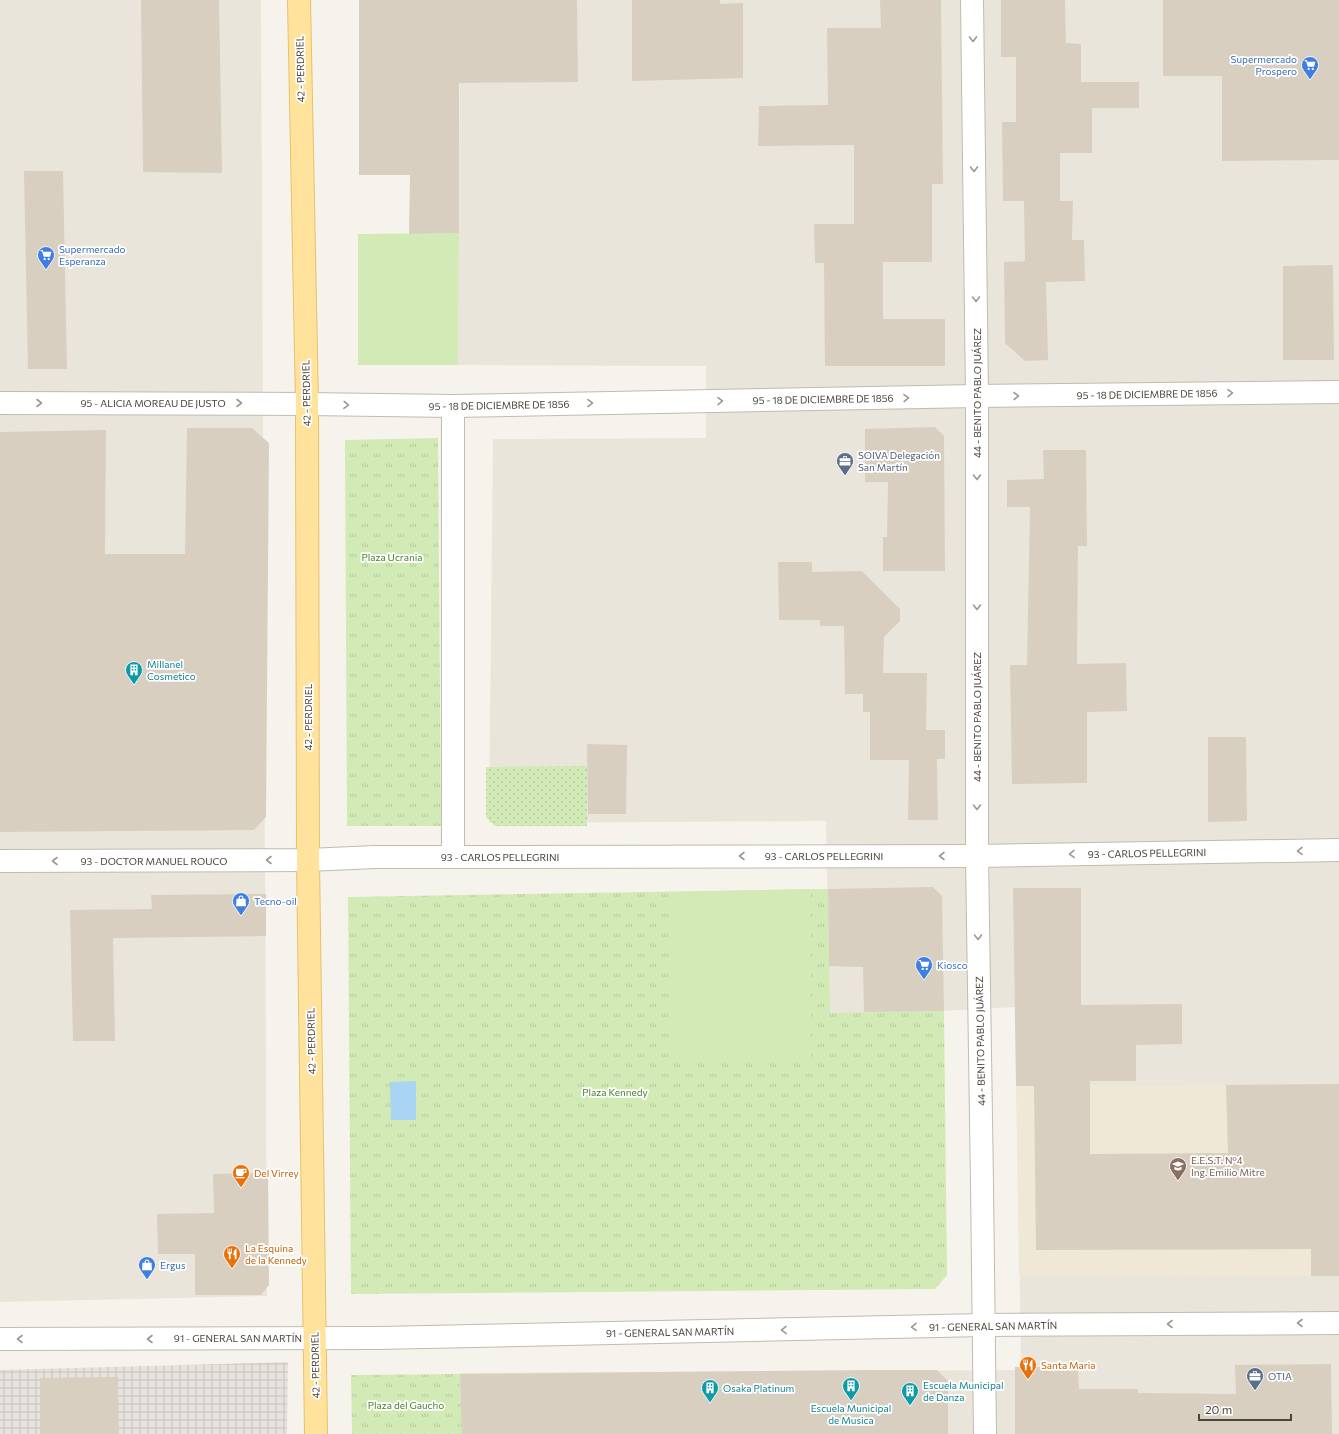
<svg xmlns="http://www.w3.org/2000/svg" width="1339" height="1434" font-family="Commissioner,sans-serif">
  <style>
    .residential { fill: #eae5da }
    .industrial { fill: url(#industrial-grid) }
    .education { fill: #efe8d6 }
    .grass { fill: url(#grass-dots) }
    .park { fill: url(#park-tufts) }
    .pitch { fill: #d2eab5 }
    .water { fill: #a9d4f2 }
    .building { fill: #d8cfc1 }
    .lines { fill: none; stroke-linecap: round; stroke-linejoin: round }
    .minor-casing { stroke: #c2bbae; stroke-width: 24 }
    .primary-casing { stroke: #e6c16a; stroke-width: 24 }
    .minor { stroke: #fff; stroke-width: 22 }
    .primary { stroke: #ffe39c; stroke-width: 22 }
    .oneway { stroke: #9c9892 }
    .labels { text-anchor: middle; stroke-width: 3.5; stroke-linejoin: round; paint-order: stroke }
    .shop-label { font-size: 10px; fill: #366cbe; stroke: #fff; text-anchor: start }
    .street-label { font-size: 10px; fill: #4b4439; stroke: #fff }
    .service-label { font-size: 10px; fill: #4e5e75; stroke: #fff; text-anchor: start }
    .park-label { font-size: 10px; fill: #4a7f2a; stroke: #fff }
    .culture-label { font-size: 10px; fill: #0d838f; stroke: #fff; text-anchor: start }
    .education-label { font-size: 10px; fill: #785e54; stroke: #fff; text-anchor: start }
    .food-label { font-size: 10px; fill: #c56008; stroke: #fff; text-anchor: start }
  </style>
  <defs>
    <pattern id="industrial-grid" width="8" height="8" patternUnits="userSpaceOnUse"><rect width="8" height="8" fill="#e6e2dd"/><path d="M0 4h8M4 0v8" fill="none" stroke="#c7c3be"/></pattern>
    <pattern id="grass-dots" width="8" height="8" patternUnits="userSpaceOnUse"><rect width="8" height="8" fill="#d2eab5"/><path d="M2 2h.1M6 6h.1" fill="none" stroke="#b6ca9c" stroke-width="1.8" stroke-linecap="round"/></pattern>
    <pattern id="park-tufts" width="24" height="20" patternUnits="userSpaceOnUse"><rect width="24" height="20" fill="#d2eab5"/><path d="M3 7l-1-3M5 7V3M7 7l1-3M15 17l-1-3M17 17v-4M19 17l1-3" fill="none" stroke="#b6ca9c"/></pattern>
  </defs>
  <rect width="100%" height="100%" fill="#f6f3ec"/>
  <g class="residential">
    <path d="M0,0H261L267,1296L0,1302Z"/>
    <path d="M460,0H1339V1434H461L459,1373L1021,1370L1016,1007L830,1017L826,821L489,823L493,439L706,438V366L458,365Z"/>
  </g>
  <path class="industrial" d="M288,1362L287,1434H0V1370Z"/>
  <path class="education" d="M1339,1084V1276L1019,1275L1016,1086Z"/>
  <path class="grass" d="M587,766V826H495L486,817V767Z"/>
  <g class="park">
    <path d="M438,438L441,826H347L345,440Z"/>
    <path d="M828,889L830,1013L944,1011L947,1275L935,1289L351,1294L348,897Z"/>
    <path d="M460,1374L462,1434H352L351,1375Z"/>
  </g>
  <g class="pitch">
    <path d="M459,233L458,365H358V234Z"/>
    <path d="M810,889L811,1058L671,1063L668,892Z"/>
  </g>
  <path class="water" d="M416,1081V1120H391L390,1082Z"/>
  <g class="building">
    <path d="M141,0H219L222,173L143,172Z"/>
    <path d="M359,0H577L578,82L459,83V233L409,234L410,175H359Z"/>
    <path d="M632,0H720V4L743,3V78L632,81Z"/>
    <path d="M880,0H941L943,184H932V262H883V319H945V366H825L824,263H815L814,224H854V145L758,146L759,106L828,105L827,28H881Z"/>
    <path d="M1001,0H1065L1066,43L1081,44V82H1139V108H1092V153H1060V201H1073L1072,240H1084L1085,281L1046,282L1048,360L1025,361L1005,343L1004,262L1025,261L1024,201H1003L1002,122H1016V57H1001Z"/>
    <path d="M1163,0H1339V160L1222,161V76H1163Z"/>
    <path d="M24,171H63L67,369H28Z"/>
    <path d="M1333,265L1334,360H1283V266Z"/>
    <path d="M935,427L944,436L945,571H883V537H887L888,482H865V429Z"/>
    <path d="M187,428H252L269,443L266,817L254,830L0,832V432L106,430L105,554H185Z"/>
    <path d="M1043,450H1086L1087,546H1078L1077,664L1126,663L1127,711L1087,712V783L1012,784L1010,665H1027L1030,507H1007V480L1044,479Z"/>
    <path d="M778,562H812V572L862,571L900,609V621L884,637L883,673H927L926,730H945V759H937L938,820H908L909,760H870V712H863V694H845L844,626H820V620H779Z"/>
    <path d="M1208,737H1246L1247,821L1208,822Z"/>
    <path d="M587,744L627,745L626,814H588Z"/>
    <path d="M933,887L942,896L944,1011L864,1012L863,967L829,966L828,889Z"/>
    <path d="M1013,888H1081V1005L1182,1004V1044L1136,1045V1081H1090V1154L1228,1153L1226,1085L1339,1084V1276H1311V1249L1036,1250L1034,1086H1016Z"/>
    <path d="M266,894V936L113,938L115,1041H73L70,910L152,909L151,895Z"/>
    <path d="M268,1173L269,1285L261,1295H195V1254H158L157,1214L214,1213L213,1174Z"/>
    <path d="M1331,1364L1332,1434H1015V1367H1078L1079,1389H1138V1393L1236,1394L1235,1365Z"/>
    <path d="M871,1370H937L948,1381V1434H462L460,1374Z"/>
    <path d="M118,1377L119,1434H40V1378Z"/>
  </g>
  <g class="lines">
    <defs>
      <g id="minor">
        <path d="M972,0L977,396V856L982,1184L985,1434"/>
        <path d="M0,403L307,404L453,406L977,396L1339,392"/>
        <path d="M453,406V857"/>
        <path d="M0,861L308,860L375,857H453L977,856L1339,850"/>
        <path d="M0,1339L378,1338L984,1325L1339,1323"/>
      </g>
      <path id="primary" d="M299,0L307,404L308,860L316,1434"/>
    </defs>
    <use href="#minor" class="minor-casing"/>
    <use href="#primary" class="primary-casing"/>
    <use href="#minor" class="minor"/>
    <use href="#primary" class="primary"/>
  </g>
  <defs><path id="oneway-chevron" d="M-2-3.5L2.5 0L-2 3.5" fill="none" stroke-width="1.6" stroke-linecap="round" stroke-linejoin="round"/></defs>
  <g class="oneway">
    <use href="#oneway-chevron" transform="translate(973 39) rotate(89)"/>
    <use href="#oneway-chevron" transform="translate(974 169) rotate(89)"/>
    <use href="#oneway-chevron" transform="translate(976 299) rotate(89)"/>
    <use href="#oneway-chevron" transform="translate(1230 393) rotate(-1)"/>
    <use href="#oneway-chevron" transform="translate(1016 396) rotate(-1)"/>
    <use href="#oneway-chevron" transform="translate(906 398) rotate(-1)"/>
    <use href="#oneway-chevron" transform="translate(720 401) rotate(-1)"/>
    <use href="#oneway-chevron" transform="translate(39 403)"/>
    <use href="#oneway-chevron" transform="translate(239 403)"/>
    <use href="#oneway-chevron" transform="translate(590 403) rotate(-1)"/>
    <use href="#oneway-chevron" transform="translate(346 405) rotate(2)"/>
    <use href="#oneway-chevron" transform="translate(977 477) rotate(90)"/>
    <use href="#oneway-chevron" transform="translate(977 607) rotate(90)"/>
    <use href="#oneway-chevron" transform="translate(977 807) rotate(90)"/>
    <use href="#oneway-chevron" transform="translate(1300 851) rotate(179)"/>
    <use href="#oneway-chevron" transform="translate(1072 854) rotate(179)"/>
    <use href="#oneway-chevron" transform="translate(742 856) rotate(180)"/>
    <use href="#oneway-chevron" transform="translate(942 856) rotate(180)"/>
    <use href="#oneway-chevron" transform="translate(269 860) rotate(180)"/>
    <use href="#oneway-chevron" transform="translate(55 861) rotate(180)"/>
    <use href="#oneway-chevron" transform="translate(978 937) rotate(89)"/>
    <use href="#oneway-chevron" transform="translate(1300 1323) rotate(180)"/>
    <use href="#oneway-chevron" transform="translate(1170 1324) rotate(180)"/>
    <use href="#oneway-chevron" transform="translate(914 1327) rotate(179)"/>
    <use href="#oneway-chevron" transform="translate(784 1330) rotate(179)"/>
    <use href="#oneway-chevron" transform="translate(20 1339) rotate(180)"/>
    <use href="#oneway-chevron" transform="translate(150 1339) rotate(180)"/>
  </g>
  <defs>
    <symbol id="supermarket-pin" viewBox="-11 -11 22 30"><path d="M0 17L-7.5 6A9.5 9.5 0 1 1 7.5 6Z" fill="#3f7fe0" stroke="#fff"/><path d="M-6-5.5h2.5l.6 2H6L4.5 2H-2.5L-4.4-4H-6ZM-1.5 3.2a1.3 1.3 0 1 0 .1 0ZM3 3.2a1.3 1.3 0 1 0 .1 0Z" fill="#fff"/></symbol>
    <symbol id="office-pin" viewBox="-11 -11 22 30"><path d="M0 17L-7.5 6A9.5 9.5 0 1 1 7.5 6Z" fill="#5c6f8a" stroke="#fff"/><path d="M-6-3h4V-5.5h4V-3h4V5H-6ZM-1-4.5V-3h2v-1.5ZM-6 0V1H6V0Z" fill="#fff"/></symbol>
    <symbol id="building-pin" viewBox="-11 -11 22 30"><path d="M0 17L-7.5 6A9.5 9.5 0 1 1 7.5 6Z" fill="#0f9aa8" stroke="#fff"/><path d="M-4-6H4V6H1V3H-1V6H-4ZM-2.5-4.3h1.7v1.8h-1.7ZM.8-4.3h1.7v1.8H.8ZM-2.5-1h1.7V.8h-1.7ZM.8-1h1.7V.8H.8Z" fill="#fff"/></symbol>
    <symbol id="shop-pin" viewBox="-11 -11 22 30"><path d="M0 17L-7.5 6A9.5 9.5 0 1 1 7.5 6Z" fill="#3f7fe0" stroke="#fff"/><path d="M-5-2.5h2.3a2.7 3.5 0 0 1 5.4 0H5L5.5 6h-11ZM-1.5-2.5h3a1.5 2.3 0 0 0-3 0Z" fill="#fff"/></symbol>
    <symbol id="school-pin" viewBox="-11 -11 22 30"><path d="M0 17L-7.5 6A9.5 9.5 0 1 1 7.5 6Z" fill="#8d6e63" stroke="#fff"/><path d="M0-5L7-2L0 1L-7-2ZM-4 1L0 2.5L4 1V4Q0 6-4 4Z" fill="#fff"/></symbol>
    <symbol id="cafe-pin" viewBox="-11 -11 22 30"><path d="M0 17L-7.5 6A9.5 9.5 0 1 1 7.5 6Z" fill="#e8710a" stroke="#fff"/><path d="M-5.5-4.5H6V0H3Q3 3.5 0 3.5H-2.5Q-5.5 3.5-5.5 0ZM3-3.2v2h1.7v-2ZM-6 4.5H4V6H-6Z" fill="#fff"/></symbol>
    <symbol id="restaurant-pin" viewBox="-11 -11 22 30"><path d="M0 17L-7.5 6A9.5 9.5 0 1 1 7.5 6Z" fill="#e8710a" stroke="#fff"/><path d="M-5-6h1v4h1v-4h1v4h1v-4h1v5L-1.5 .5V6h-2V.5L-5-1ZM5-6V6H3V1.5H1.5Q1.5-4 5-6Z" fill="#fff"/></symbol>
  </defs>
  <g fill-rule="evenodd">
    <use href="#supermarket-pin" x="1300" y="55" width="20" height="27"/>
    <use href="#supermarket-pin" x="36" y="245" width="20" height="27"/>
    <use href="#office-pin" x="835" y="451" width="20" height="27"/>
    <use href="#building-pin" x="124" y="660" width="20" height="27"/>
    <use href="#shop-pin" x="231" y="891" width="20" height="27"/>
    <use href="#supermarket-pin" x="914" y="955" width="20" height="27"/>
    <use href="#school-pin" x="1168" y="1156" width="20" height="27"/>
    <use href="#cafe-pin" x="231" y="1163" width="20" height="27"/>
    <use href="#restaurant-pin" x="222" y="1244" width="20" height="27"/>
    <use href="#shop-pin" x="137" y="1255" width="20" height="27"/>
    <use href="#restaurant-pin" x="1018" y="1355" width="20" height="27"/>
    <use href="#office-pin" x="1245" y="1366" width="20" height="27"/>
    <use href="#building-pin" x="841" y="1376" width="20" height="27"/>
    <use href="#building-pin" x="700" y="1378" width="20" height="27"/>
    <use href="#building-pin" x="900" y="1381" width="20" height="27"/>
  </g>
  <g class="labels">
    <g class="shop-label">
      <text x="1297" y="63" text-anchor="end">Supermercado<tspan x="1297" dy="12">Prospero</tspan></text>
      <text x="59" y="253">Supermercado<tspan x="59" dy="12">Esperanza</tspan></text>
      <text x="254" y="905">Tecno-oil</text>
      <text x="937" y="969">Kiosco</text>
      <text x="160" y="1269">Ergus</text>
    </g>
    <g class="street-label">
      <text transform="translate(300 69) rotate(-91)" y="4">42 - PERDRIEL</text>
      <text transform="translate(306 393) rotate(-91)" y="4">42 - PERDRIEL</text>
      <text transform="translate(977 393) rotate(-90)" y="4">44 - BENITO PABLO JUÁREZ</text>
      <text transform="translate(1147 394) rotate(-1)" y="4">95 - 18 DE DICIEMBRE DE 1856</text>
      <text transform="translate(823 399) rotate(-1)" y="4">95 - 18 DE DICIEMBRE DE 1856</text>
      <text x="153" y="407">95 - ALICIA MOREAU DE JUSTO</text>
      <text transform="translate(499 405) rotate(-1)" y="4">95 - 18 DE DICIEMBRE DE 1856</text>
      <text transform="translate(308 717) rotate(-90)" y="4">42 - PERDRIEL</text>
      <text transform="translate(977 717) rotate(-90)" y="4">44 - BENITO PABLO JUÁREZ</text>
      <text transform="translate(1147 853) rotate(-1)" y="4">93 - CARLOS PELLEGRINI</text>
      <text x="824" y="860">93 - CARLOS PELLEGRINI</text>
      <text x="500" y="861">93 - CARLOS PELLEGRINI</text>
      <text x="154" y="865">93 - DOCTOR MANUEL ROUCO</text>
      <text transform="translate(311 1041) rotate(-91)" y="4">42 - PERDRIEL</text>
      <text transform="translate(980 1041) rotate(-91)" y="4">44 - BENITO PABLO JUÁREZ</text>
      <text transform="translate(993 1326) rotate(-1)" y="4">91 - GENERAL SAN MARTÍN</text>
      <text transform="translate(670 1332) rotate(-1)" y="4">91 - GENERAL SAN MARTÍN</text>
      <text x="238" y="1342">91 - GENERAL SAN MARTÍN</text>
      <text transform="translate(315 1365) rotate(-91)" y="4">42 - PERDRIEL</text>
    </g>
    <g class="service-label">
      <text x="858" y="459">SOIVA Delegación<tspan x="858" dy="12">San Martín</tspan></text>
      <text x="1268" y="1380">OTIA</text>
    </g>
    <g class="park-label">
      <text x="392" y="561">Plaza Ucrania</text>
      <text x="615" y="1096">Plaza Kennedy</text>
      <text x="406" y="1409">Plaza del Gaucho</text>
    </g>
    <g class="culture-label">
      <text x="147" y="668">Millanel<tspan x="147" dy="12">Cosmetico</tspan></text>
      <text x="923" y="1389">Escuela Municipal<tspan x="923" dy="12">de Danza</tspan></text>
      <text x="723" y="1392">Osaka Platinum</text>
      <text x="851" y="1412" text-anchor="middle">Escuela Municipal<tspan x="851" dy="12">de Musica</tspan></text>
    </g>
    <g class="education-label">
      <text x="1191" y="1164">E.E.S.T. Nº4<tspan x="1191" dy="12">Ing. Emilio Mitre</tspan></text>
    </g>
    <g class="food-label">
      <text x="254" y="1177">Del Virrey</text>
      <text x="245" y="1252">La Esquina<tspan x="245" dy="12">de la Kennedy</tspan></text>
      <text x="1041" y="1369">Santa Maria</text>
    </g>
  </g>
  <path d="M1199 1414v6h92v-6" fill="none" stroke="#4b4439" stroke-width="2"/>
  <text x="1205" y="1414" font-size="12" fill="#4b4439" stroke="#ffffff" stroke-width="3" paint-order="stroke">20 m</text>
</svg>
